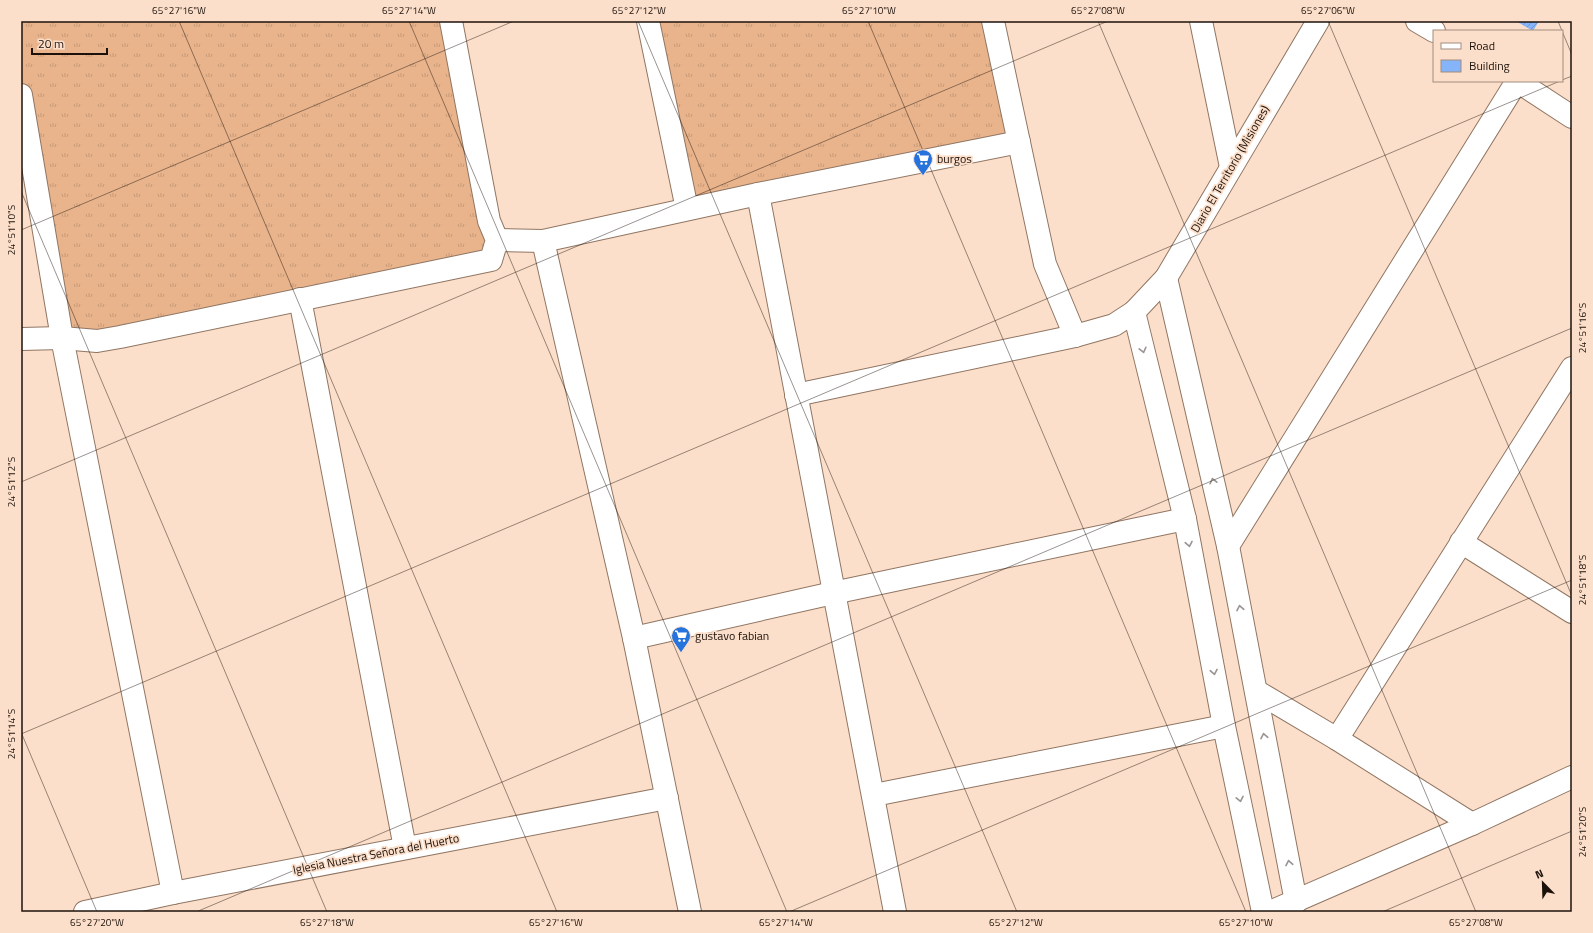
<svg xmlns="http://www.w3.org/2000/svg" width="1593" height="933" font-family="'Titillium Web',sans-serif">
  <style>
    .grass { fill: url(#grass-tufts) }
    .building { fill: url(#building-hatch) }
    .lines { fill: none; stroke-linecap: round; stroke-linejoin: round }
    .minor-casing { stroke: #907663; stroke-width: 24 }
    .minor { stroke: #fff; stroke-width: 22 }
    .oneway { stroke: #999491 }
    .ticks { fill: none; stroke: #1c120b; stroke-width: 1; stroke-opacity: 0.45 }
    .labels { text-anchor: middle; stroke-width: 3.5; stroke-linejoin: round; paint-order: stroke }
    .poi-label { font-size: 12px; fill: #1c120b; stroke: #fcdfca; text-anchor: start }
    .street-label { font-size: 12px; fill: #1c120b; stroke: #fcdfca }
    .neatline { fill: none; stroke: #1c120b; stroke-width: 1.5 }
    .ticks-label { font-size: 10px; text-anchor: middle; fill: #1c120b }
  </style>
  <defs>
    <pattern id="grass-tufts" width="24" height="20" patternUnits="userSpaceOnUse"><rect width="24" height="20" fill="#e9b48c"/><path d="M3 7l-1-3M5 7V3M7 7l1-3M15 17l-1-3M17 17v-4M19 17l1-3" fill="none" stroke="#c79a77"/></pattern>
    <pattern id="building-hatch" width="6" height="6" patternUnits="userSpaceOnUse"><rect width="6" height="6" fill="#86b4f8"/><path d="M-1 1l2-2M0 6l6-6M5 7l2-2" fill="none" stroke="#739ad3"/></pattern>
  </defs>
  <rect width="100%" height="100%" fill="#fcdfca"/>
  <g class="grass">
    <path d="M21,21H450L490,260L62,337L21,83Z"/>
    <path d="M648,21H993L1017,140L687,209Z"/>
  </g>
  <path class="building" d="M1516,21H1539L1533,31Z"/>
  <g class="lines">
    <defs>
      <g id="minor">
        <path d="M648,21L687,209"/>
        <path d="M993,21L1045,264L1075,336"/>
        <path d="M1201,21L1231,167"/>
        <path d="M1417,21L1434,31"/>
        <path d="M1517,81L1572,117"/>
        <path d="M21,95L62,338L173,893"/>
        <path d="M758,194L895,912"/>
        <path d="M497,240L543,241L758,194L1019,142"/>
        <path d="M543,241L634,638L690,912"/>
        <path d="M1166,278L1228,546L1296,902"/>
        <path d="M300,299L405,848"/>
        <path d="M1134,312L1185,519L1224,726L1263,912"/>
        <path d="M21,339L62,338L97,341L120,337L491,260L497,240L489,221L451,21"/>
        <path d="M796,395L1075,336L1114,325L1134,312L1166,278L1318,21"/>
        <path d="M1461,542L1572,612"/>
        <path d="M1228,546L1517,81"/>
        <path d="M634,638L833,593L1185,519"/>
        <path d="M1256,691L1337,739L1472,824"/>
        <path d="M1337,739L1572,368"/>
        <path d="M874,795L1224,726"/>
        <path d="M85,912L173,893L667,798"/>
        <path d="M1270,912L1472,824L1572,777"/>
      </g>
    </defs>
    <use href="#minor" class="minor-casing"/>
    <use href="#minor" class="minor"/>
  </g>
  <defs><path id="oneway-chevron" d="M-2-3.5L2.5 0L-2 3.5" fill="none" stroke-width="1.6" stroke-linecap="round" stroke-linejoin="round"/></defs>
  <g class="oneway">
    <use href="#oneway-chevron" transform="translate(1143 350) rotate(76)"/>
    <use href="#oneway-chevron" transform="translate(1213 481) rotate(-103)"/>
    <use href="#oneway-chevron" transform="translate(1189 544) rotate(79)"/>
    <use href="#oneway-chevron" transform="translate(1240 608) rotate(-101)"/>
    <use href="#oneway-chevron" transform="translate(1214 672) rotate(79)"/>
    <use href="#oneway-chevron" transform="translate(1264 736) rotate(-101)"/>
    <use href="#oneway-chevron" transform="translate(1240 799) rotate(78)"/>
    <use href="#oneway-chevron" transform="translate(1289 863) rotate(-101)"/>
  </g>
  <path class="ticks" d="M179,21L557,912M409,21L787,912M638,21L1017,912M868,21L1246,912M1098,21L1476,912M1328,21L1572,596M1558,21L1562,31M1562,31L1572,55M1562,80L1572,76M21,191L327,912M21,230L514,21M21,482L1108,21M21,732L97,912M21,734L1560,81M196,912L1572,328M789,912L1572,580M1382,912L1572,831"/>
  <defs>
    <symbol id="supermarket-pin" viewBox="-11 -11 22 30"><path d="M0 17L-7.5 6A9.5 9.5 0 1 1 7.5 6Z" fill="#2673de" stroke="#fcdfca"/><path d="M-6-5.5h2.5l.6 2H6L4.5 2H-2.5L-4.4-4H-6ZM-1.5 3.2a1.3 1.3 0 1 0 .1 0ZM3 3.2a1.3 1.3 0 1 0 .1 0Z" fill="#fff"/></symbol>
  </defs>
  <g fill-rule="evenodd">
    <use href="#supermarket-pin" x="912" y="148" width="22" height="30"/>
    <use href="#supermarket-pin" x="670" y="625" width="22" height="30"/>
  </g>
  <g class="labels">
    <g class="poi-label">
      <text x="937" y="163">burgos</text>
      <text x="695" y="640">gustavo fabian</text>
    </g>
    <g class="street-label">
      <text transform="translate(1230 169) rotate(-60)" y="4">Diario El Territorio (Misiones)</text>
      <text transform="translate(376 854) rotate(-11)" y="4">Iglesia Nuestra Señora del Huerto</text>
    </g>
  </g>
  <rect width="1593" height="933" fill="none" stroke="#fcdfca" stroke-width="44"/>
  <rect x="1433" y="30" width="130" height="52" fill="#fcdfca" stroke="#a28d7e"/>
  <rect x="1441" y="43" width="20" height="6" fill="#ffffff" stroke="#a28d7e"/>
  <text x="1469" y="50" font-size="12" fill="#1c120b">Road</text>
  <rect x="1441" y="60" width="20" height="12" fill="#86b4f8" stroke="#a28d7e"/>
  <text x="1469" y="70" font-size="12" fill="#1c120b">Building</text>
  <g transform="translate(1543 883) rotate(337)" stroke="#fcdfca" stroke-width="3" paint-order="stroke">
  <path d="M0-3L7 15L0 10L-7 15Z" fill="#1c120b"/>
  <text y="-6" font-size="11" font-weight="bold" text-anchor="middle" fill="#1c120b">N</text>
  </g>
  <path d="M32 48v6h75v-6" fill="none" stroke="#1c120b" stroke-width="2"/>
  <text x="38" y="48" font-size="12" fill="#1c120b" stroke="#fcdfca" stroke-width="3" paint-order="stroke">20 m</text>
  <rect x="22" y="22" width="1549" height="889" class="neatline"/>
  <g class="ticks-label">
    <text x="179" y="14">65°27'16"W</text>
    <text x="409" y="14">65°27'14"W</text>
    <text x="639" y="14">65°27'12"W</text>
    <text x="869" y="14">65°27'10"W</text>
    <text x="1098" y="14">65°27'08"W</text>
    <text x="1328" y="14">65°27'06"W</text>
    <text transform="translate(11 230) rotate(-90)" y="4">24°51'10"S</text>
    <text transform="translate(1582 328) rotate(-90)" y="4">24°51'16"S</text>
    <text transform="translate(11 482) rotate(-90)" y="4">24°51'12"S</text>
    <text transform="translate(1582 580) rotate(-90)" y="4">24°51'18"S</text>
    <text transform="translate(11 734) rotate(-90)" y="4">24°51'14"S</text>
    <text transform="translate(1582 832) rotate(-90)" y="4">24°51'20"S</text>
    <text x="97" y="926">65°27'20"W</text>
    <text x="327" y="926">65°27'18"W</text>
    <text x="556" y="926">65°27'16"W</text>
    <text x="786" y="926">65°27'14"W</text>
    <text x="1016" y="926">65°27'12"W</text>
    <text x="1246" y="926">65°27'10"W</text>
    <text x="1476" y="926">65°27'08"W</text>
  </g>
</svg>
